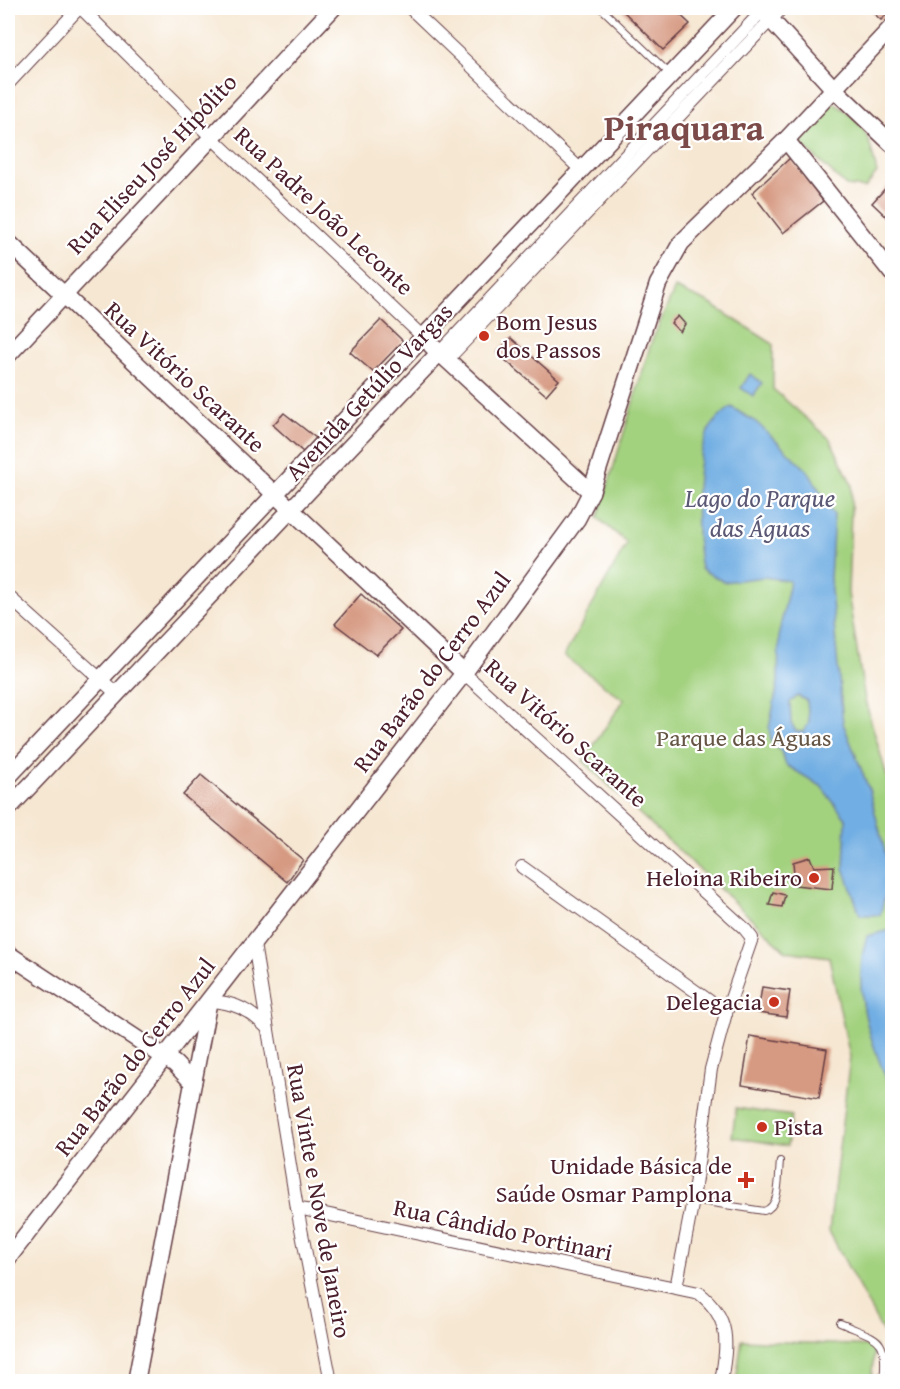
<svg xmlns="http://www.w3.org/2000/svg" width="900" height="1389" font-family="'Gentium Book Plus',serif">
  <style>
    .green { fill: #a3d27f; stroke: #767855; stroke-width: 1.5 }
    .water { fill: #71aee3; stroke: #5e6687; stroke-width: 1.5; fill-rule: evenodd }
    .building { fill: #d69981 }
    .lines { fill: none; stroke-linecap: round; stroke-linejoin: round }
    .lane-casing { stroke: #643d44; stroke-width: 8 }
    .street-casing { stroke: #643d44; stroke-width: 14 }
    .secondary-casing { stroke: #643d44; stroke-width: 19 }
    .lane { stroke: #fff; stroke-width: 6 }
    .street { stroke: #fff; stroke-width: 12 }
    .secondary { stroke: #fff; stroke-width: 16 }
    .poi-dot { fill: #c8321e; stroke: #fff; stroke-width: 2 }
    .labels { text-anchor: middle; stroke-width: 4.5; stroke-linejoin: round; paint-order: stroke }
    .street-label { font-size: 24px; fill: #4a1f2b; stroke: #fff }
    .poi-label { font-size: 24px; fill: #4a1f2b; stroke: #fff; text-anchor: end }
    .park-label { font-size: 24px; fill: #655544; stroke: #fff }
    .water-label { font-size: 26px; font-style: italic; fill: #5a5875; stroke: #fff }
    .town-label { font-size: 36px; font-weight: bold; fill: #7b4a49; stroke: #fff }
  </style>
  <rect width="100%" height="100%" fill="#fff"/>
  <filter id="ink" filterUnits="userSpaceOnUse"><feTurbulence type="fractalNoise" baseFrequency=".0167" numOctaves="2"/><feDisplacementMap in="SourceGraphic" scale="12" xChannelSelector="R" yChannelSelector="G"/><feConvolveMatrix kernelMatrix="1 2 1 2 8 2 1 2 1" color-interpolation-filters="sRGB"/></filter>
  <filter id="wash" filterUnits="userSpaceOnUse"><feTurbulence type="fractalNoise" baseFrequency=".008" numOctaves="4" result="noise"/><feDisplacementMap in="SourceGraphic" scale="24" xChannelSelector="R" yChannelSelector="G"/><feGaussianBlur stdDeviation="1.35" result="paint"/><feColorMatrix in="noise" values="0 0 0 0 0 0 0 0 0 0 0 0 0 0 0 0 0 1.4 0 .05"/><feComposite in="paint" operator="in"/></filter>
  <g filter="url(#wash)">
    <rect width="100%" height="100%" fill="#f6e7d2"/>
    <g class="green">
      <path d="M832,102C867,122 869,138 877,173L865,188L846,186L798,141Z"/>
      <path d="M675,288L709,303L773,344V389L830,439L852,485L848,593L865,700L892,794V1381H890V1346L829,1231L850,1057L829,957L786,951L583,761L624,700L564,656L627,543L598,518L651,343Z"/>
      <path d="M736,1108L792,1116L787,1146L732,1137Z"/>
      <path d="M742,1340L875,1346L871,1381H736Z"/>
    </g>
    <g class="water">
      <path d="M750,374L762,383L753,396L741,388Z"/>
      <path d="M731,407L756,422L808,471L834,515L830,578L843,723L869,789L891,875L880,915H860L844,868L846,819L821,786L786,765L781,751L771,741L769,728L778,683L779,633L790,581L764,577L724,582L701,569C695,535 693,460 709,430C715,420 722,414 731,407ZM798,696L807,701L809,723L803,732L796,731L791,723L790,702Z"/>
      <path d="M891,930L892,933V1092C871,1044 850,989 867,936Z"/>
    </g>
    <g id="blocks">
      <g class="building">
        <path d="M620,8H673L690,24L663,50Z"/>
        <path d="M868,8H892V9L881,20Z"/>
        <path d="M790,158L823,201L783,233L752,193Z"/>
        <path d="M892,181V222L872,203Z"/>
        <path d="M678,316L685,324L680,332L671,323Z"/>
        <path d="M381,320L403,341L373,372L350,352Z"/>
        <path d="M511,338L559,380L546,395L497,353Z"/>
        <path d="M284,413L316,438L303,452L273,425Z"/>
        <path d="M361,594L401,630L376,655L335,624Z"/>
        <path d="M201,775L303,860L287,882L183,795Z"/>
        <path d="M810,857L814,867L834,866L832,889L795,885L793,862Z"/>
        <path d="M773,892L785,895L782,907L769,905Z"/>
        <path d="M762,987L790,991L786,1017L758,1013Z"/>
        <path d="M750,1036L827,1049L819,1098L742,1085Z"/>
      </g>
    </g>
  </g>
  <g filter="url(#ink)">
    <use href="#blocks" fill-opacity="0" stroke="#643d44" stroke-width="1.5"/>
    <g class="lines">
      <defs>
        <g id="lane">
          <path d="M601,8L670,74"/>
          <path d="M693,1200L764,1211C781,1206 778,1177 780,1161"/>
          <path d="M840,1323C879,1340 888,1335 883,1382"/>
        </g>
        <g id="street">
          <path d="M81,8L210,136L423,337"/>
          <path d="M410,8L581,170"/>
          <path d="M8,84L79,8"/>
          <path d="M439,353L765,8"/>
          <path d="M447,360L782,8"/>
          <path d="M8,596L117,694"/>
          <path d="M464,673L744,928L752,938L726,1013L711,1069L693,1200L676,1288"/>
          <path d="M522,867L726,1013"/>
          <path d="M254,944L297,1208L331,1382"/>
          <path d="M209,1001C234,1002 250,1010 267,1028"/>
          <path d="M297,1208L699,1293C732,1319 727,1344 721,1382"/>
        </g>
        <g id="secondary">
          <path d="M760,8L833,88L892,144"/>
          <path d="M786,140L892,273"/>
          <path d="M8,242L464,673"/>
          <path d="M431,345L591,492"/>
          <path d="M8,355L333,8"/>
          <path d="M8,777L734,8"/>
          <path d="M8,809L439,353"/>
          <path d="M8,954L175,1064L193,1083"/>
          <path d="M8,1258L464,673L577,519L591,492L658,284L681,243L786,140L892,27"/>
          <path d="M136,1382L208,1005"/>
        </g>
      </defs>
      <use href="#lane" class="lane-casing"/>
      <use href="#street" class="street-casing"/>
      <use href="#secondary" class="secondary-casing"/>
      <use href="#lane" class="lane"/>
      <use href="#street" class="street"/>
      <use href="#secondary" class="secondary"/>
    </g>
  </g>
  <g class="poi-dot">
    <circle cx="484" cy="336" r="6"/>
    <circle cx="814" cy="878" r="6"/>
    <circle cx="774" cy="1002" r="6"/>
    <circle cx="762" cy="1127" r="6"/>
    <path d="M743 1171h6v6h6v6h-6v6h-6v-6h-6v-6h6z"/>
  </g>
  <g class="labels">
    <g class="street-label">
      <text transform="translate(152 164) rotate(-47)" y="8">Rua Eliseu José Hipólito</text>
      <text transform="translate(324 211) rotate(43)" y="8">Rua Padre João Leconte</text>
      <text transform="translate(185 377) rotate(43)" y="8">Rua Vitório Scarante</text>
      <text transform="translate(369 392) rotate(-47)" y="8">Avenida Getúlio Vargas</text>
      <text transform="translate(432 672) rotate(-53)" y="8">Rua Barão do Cerro Azul</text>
      <text transform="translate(566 733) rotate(42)" y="8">Rua Vitório Scarante</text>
      <text transform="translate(135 1057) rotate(-52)" y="8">Rua Barão do Cerro Azul</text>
      <text transform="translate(319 1201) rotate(80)" y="8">Rua Vinte e Nove de Janeiro</text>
      <text transform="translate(503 1230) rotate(12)" y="8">Rua Cândido Portinari</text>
    </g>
    <g class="poi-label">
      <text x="496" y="330" text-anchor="start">Bom Jesus<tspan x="496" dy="28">dos Passos</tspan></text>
      <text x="802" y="886">Heloina Ribeiro</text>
      <text x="762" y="1010">Delegacia</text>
      <text x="774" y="1135" text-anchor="start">Pista</text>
      <text x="732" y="1174">Unidade Básica de<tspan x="732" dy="28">Saúde Osmar Pamplona</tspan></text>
    </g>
    <g class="park-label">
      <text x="744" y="746">Parque das Águas</text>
    </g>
    <g class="water-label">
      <text x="760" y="507">Lago do Parque<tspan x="760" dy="30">das Águas</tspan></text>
    </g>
    <g class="town-label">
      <text x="684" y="140">Piraquara</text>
    </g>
  </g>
  <rect width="900" height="1389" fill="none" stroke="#fff" stroke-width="30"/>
</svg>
